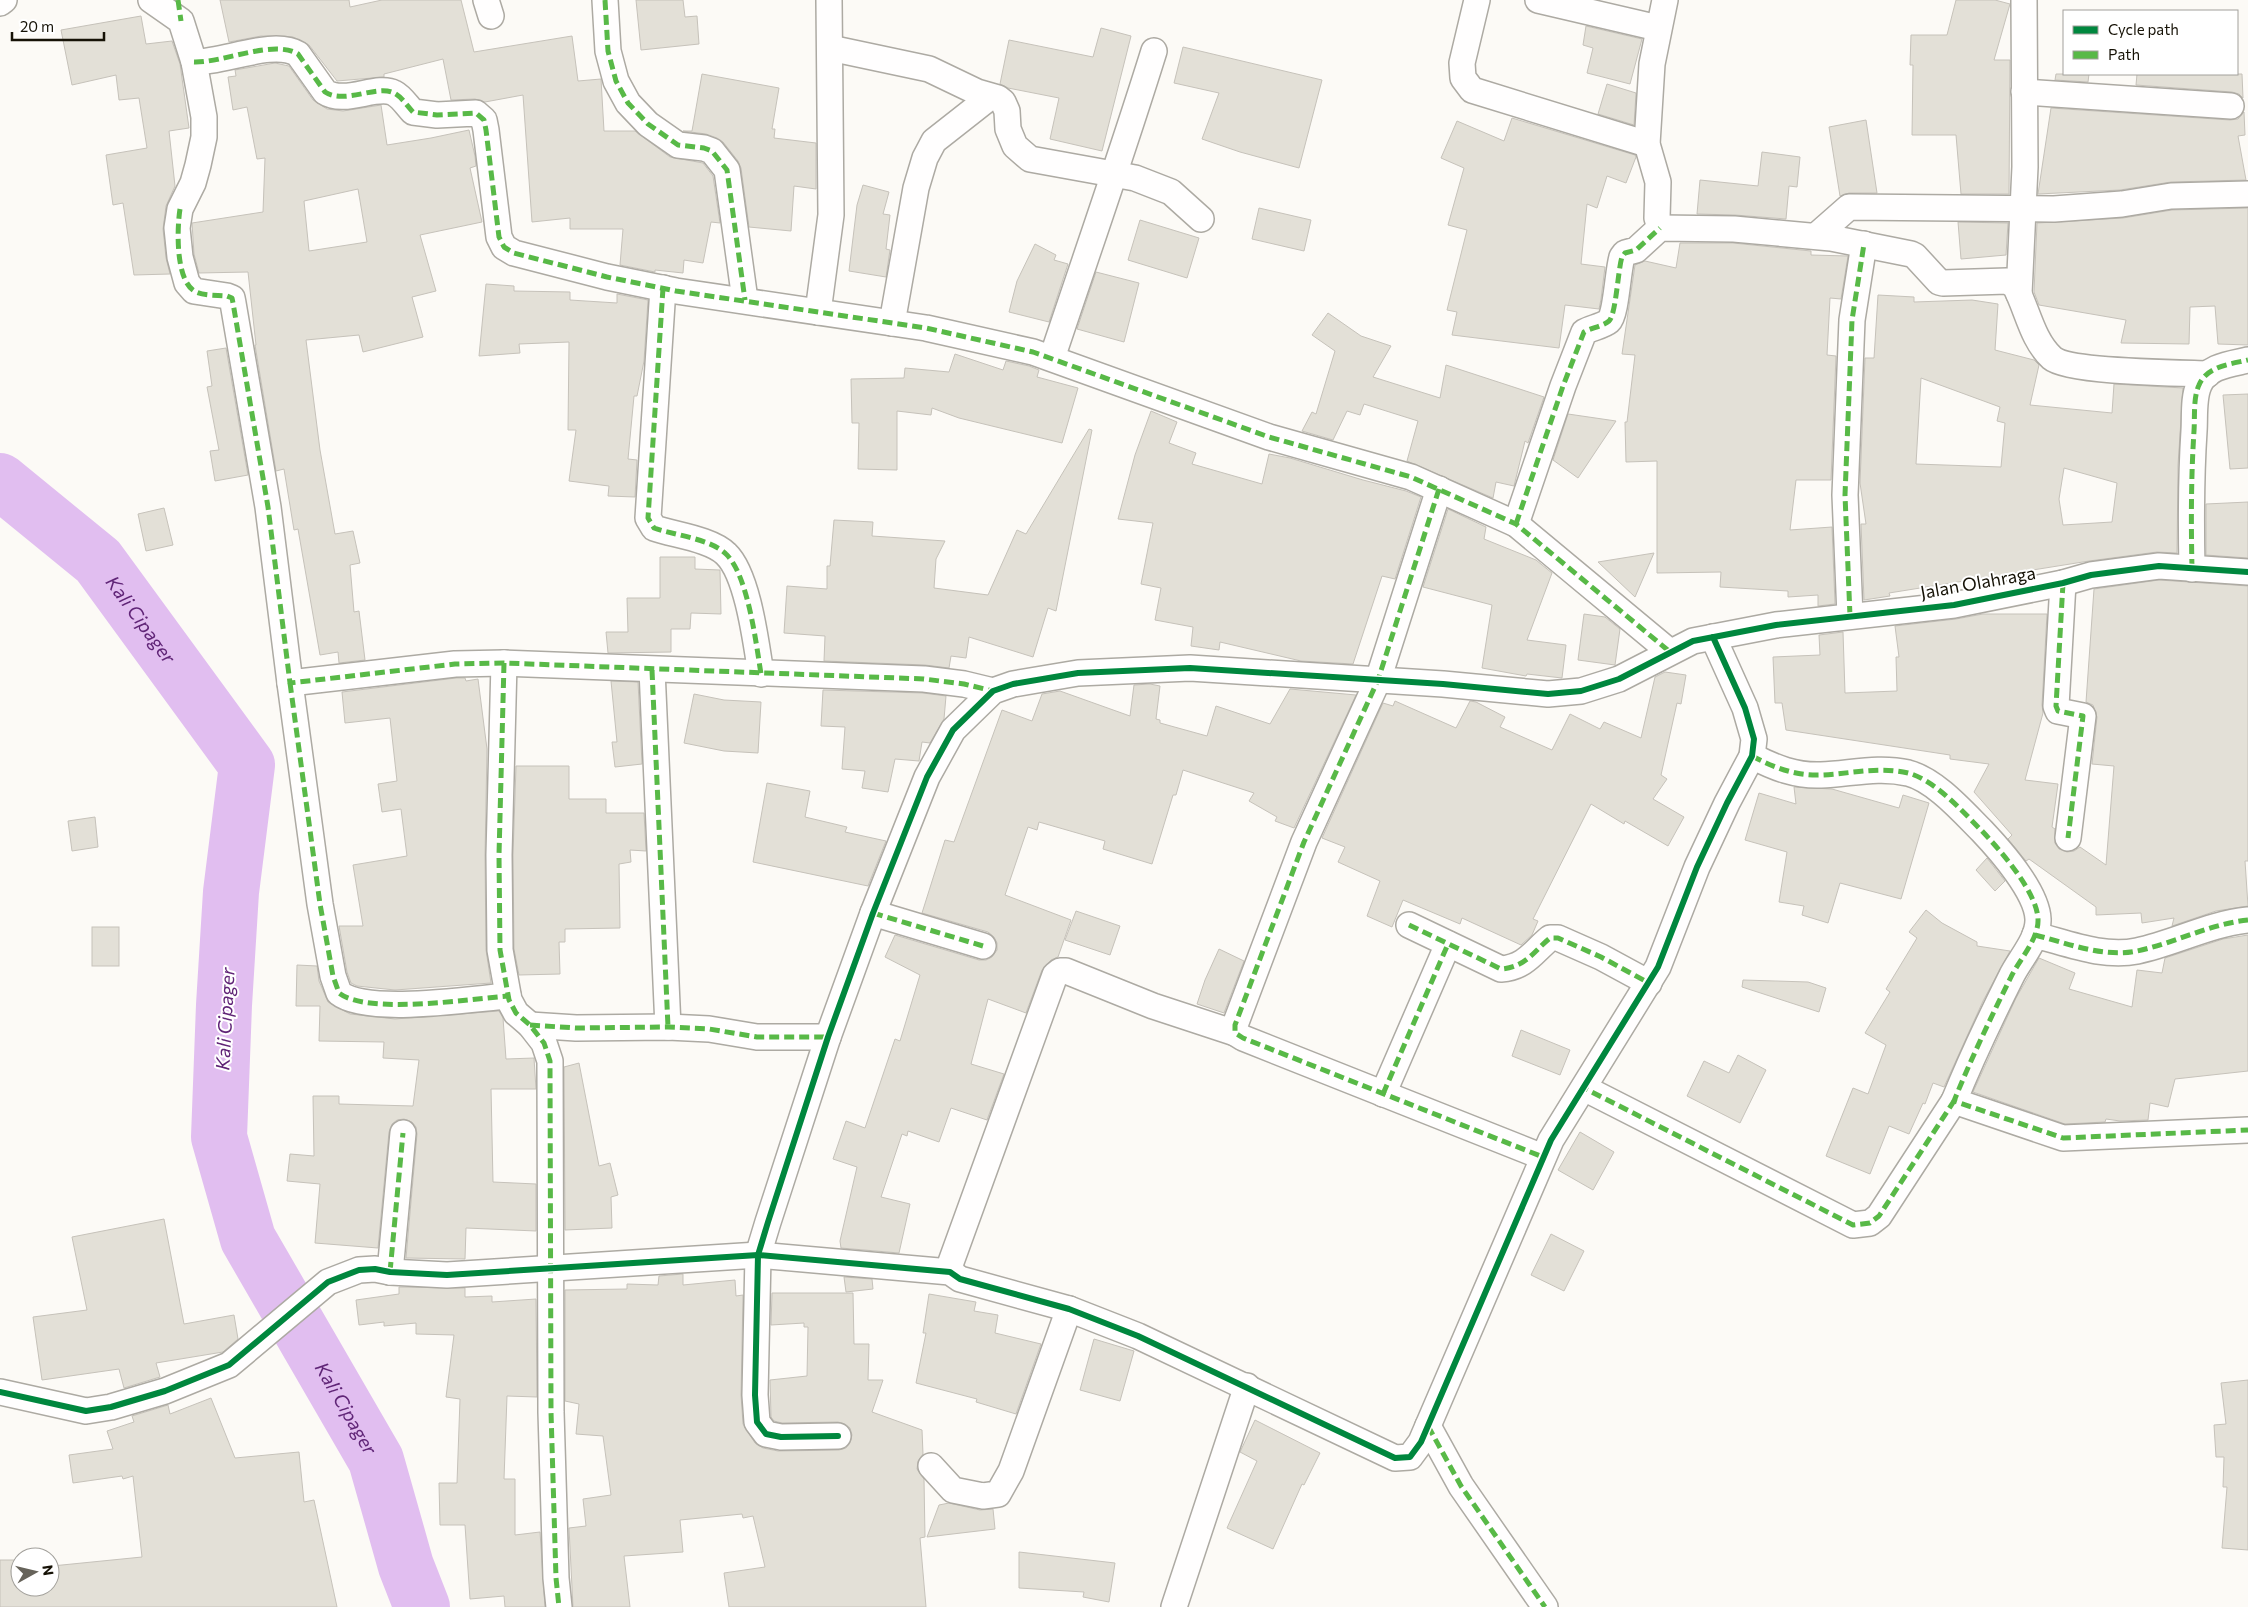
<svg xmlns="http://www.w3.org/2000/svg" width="2248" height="1607" font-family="Commissioner,sans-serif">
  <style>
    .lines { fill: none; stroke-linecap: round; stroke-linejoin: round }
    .river { stroke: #e1bef0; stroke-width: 56 }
    .building { fill: #e3e0d7; stroke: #c6c2ba; fill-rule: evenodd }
    .minor-casing { stroke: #adaaa3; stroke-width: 28 }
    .minor { stroke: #fffefe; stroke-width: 25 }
    .quiet { stroke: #58b947; stroke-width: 5; stroke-dasharray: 10 5; stroke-linecap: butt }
    .cycleway-casing { stroke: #fff; stroke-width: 9 }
    .cycleway { stroke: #00873e; stroke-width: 6 }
    .labels { text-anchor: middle; stroke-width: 4; stroke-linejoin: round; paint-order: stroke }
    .street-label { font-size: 18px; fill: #161206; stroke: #fff }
    .water-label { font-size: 19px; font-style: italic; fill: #602577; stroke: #fff }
  </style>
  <rect width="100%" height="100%" fill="#fcfaf6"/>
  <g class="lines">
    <path class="river" id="s1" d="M0,481L98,561L247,765L231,892L224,1005L219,1137L248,1239L376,1460L406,1566L422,1607"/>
  </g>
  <g class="building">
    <path d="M220,0H349L350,7L382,0H461L474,52L572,36L578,81L601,79L604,131H635L670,157L703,163L713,176L720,223L711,222L703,263L684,260L683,273L655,270V272L620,265L623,229H570V218L532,222L523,95L485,102L475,99L451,100L443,59L384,74V77L337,81L309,45L293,37L261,36L229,42Z"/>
    <path d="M636,0H683L685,17L697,16L699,44L641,50Z"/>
    <path d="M1956,0H1995L2010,4L1994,60H2010L2009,194H1961L1956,135H1912L1913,65H1910L1911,35H1947Z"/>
    <path d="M141,16L146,44L172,41L180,64L189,128L169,131L175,186L166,206L163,229L166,258L170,274L134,275L123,203L113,205L106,155L147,148L139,98L119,100L116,75L72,85L61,30Z"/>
    <path d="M1586,26L1642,39L1630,84L1587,73L1593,48L1583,45Z"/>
    <path d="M1101,28L1131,36L1102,151L1050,139L1059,98L1008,88L1000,84L1009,40L1093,57Z"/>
    <path d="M1183,47L1322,80L1299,168L1240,152L1202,139L1219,93L1174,83Z"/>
    <path d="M275,63L289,66L313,100L327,109L343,111L381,105L387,145L431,138L469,130L475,156L476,166L470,168L482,222L420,235L436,291L412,297L423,337L363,352L359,335L306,340L320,450L335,534L353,531L360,563L350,565L354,612L359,611L365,660L339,663L338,652L320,655L298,529L294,530L284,469L276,471L255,345H256L248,272L199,273L194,254L192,223L263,212L265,158L257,159L247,107L233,110L228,77L236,76L235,70ZM358,189L367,242L309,251L304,201Z"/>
    <path d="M702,74L779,88L772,129H775L774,138L816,143V189L794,186L791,231L749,227L741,168L738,161L723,142L717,138L706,134L683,131H692Z"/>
    <path d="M2056,74H2089L2088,82L2055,80Z"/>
    <path d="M2137,74H2242L2243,98L2239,94L2232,92L2136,85Z"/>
    <path d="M1607,84L1636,93L1634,125L1598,114Z"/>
    <path d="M2051,108L2230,120L2238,119L2244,112L2245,135L2238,136L2246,180L2171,182L2120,190L2038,194Z"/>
    <path d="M1512,118L1635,155L1636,157L1626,183L1607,176L1597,208L1587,204L1581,264L1605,267L1601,299L1599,309L1565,305L1559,348L1452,335L1457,312L1447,310L1467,230L1448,225L1464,168L1441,158L1457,121L1504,141Z"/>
    <path d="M1866,120L1877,193H1849L1840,196L1829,127Z"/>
    <path d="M1762,152L1800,157L1797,187L1789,186L1786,219L1735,215L1697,214L1700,180L1758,186Z"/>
    <path d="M863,185L889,192L883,214L890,215L886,249L890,250L886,277L849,271L857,205Z"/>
    <path d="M1259,208L1311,220L1304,251L1252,239Z"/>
    <path d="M2248,208V345L2218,344L2215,306L2190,307L2189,344L2121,343L2126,320L2039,305L2034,292L2037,223L2123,218L2172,210Z"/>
    <path d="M1140,220L1199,238L1187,278L1128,260Z"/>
    <path d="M1958,222L2008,223L2006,255L1961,259Z"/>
    <path d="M1680,243H1733L1811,251V255L1848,256L1841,299L1830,298L1827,355L1836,356L1831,480H1796L1790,530L1832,527L1835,604L1818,606V595L1788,597V591L1720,587L1721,572L1657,573V461L1626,462L1625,422H1627L1635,355L1622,354L1635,265L1645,261L1676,268Z"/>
    <path d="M1035,244L1056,255L1054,260L1068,264L1049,322L1009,312L1017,281Z"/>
    <path d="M1096,272L1139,283L1124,342L1077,329Z"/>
    <path d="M486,284L514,286V291L570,292V300L617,303V294L648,300L644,361L637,396H634L628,459L637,460L635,497L608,496L609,486L569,481L576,430H568L569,342L519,344L520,353L479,356Z"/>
    <path d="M1878,295L1914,297V302L1972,300L1998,304L1995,350L2034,360L2039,365L2030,405L2112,413L2114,384L2183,388L2178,465L2177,553L2157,552L2089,561L1889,593L1890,596L1864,600L1861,524H1866L1860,483L1865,358H1874ZM1921,378L2000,407L1997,421L2005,423L2001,467L1916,464ZM2064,468L2117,483L2112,522L2063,525L2059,499Z"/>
    <path d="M1328,313L1361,336L1391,346L1373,377L1440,398L1446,365L1544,397L1528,443L1525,441L1514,486L1496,482L1493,498L1407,461L1418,421L1364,404L1360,415L1347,411L1333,440L1302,431L1312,412L1316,414L1335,351L1312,335Z"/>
    <path d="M226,348L248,475L215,481L210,451L219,450L207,387L212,386L207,351Z"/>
    <path d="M955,354L1003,370L1006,361L1029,366L1039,370L1037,377L1078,388L1062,443L959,418L932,408L931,415L897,411V470L858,469L859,423H852L851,379L904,378L905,368L949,372Z"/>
    <path d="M2248,394V468L2230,469L2223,395Z"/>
    <path d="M1151,411L1177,422L1169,443L1196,453L1192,464L1262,484L1269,454L1290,458L1363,480L1406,491L1421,497L1395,579L1382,576L1353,664L1301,661L1220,642L1219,650L1191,646L1193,627L1155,620L1161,588L1141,584L1153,523L1118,519L1135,455Z"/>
    <path d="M1568,414L1616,421L1578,478L1553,460Z"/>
    <path d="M1089,429L1092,430L1056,611L1048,608L1033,657L969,637L966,658L951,656L949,668L925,665L824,661L825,636L784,633L787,586L827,589V566H830L834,520L873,522L872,536L945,541L936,559L934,588L988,595L1017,530L1026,534Z"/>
    <path d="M2248,502V558L2206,555V504Z"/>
    <path d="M164,508L173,545L146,551L138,514Z"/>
    <path d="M1448,509L1486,527L1484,539L1536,560L1552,573L1527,640L1566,645L1562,678L1527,674L1526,676L1482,668L1492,605L1423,587Z"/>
    <path d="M1654,553L1635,597L1598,562Z"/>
    <path d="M660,557H695V569L720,570L721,614L691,613L690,629H671V652L608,653L606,632H628L627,598H660Z"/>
    <path d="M2159,580L2248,586V861H2245L2248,906L2216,911L2172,926L2174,918L2142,923L2141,913L2096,915V907L2029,859L2026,861L2008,839L2012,835L1974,792L1989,764L1950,759V755L1786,730L1782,703H1775L1773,657L1820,655L1819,635L1843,632L1845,693L1897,691L1896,657H1899L1895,626L1956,619L1983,614H2047L2042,705L2043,713L2025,780L2058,784L2052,827L2055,829V843L2059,849L2067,852L2074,851L2080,847L2106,865L2114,766L2092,764L2097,717L2093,705L2086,702L2094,589Z"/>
    <path d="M1584,614L1605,617L1620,629L1615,665L1578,660Z"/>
    <path d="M1665,672L1686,675L1681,704L1677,703L1661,775L1667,779L1653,799L1684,817L1668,846L1625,821L1624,824L1591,804L1533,919L1538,921L1532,935L1521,945L1462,918L1460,924L1403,900L1392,927L1367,916L1380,881L1338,862L1345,847L1322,838L1383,703L1393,706L1395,701L1456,728L1470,701L1476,702L1505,717L1500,727L1552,750L1570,714L1600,729L1604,722L1641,738L1655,677Z"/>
    <path d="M456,678H465L466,681L478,679L487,749L485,855L486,950L491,983L395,990L357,986L351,983L347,972L339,926H363L353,865L407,856L401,809L382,812L378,784L397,781L390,718L345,723L342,692Z"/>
    <path d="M611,681L638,682L642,764L615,767L612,742H617Z"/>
    <path d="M1150,684L1160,686L1156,719L1160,720V723L1207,736L1216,706L1270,724L1290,689L1356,695L1294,828L1275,821L1277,817L1249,801L1254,793L1183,770L1176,795H1173L1152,864L1103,849L1105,841L1039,822L1037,830L1028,827L1005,895L1071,920L1058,957L1051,960L1042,970L1026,1013L988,999L971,1064L1004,1074L987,1120L951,1108L939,1142L908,1131L907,1136L902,1134L881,1197L910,1204L899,1253L841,1248L840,1241L857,1167L833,1159L846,1121L865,1128L895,1039L900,1041L920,975L885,957L895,935L979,960H986L992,957L997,950V943L994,937L988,932L922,913L945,840L954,842L1002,710L1032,721L1042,694L1060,691L1130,716L1134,685Z"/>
    <path d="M823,690L923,693L946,696L944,719L930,743L922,742L919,761L895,759L888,792L862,788L865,771L842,769L845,727L821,726Z"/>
    <path d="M694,694L724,700L761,702L758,753L724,751L684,743Z"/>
    <path d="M516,766H569V799H606V813H644L646,851L630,850L631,862L619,864L620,928L565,929V942H559L560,974L519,975L514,949L513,855Z"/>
    <path d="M767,783L810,791L805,817L847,827L845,832L886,841L868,886L753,862Z"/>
    <path d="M1794,787L1832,789L1899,808L1903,795L1929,803L1901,899L1840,883L1828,923L1802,915L1804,906L1779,902L1787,852L1745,840L1759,793L1796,804Z"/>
    <path d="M95,817L98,847L72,851L68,821Z"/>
    <path d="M1987,858L2005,881L1995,891L1976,870Z"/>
    <path d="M1926,910L1942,923L1977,942V946L2010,951L1983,1001L1944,1087L1933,1083L1925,1104L1923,1103L1909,1134L1889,1126L1870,1174L1826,1156L1853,1088L1868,1094L1886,1045L1865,1033L1890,992L1886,989L1917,938L1909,932Z"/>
    <path d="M1076,911L1120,926L1110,955L1065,940Z"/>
    <rect x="92" y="927" width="27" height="39"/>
    <path d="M2248,935V1071L2175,1079L2168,1107L2150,1103L2148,1120L2120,1121L2106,1119L2105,1122L2065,1124L1973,1092L2016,998L2039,958L2075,973L2069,989L2132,1007L2137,970L2162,973L2165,958L2223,939Z"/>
    <path d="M1219,949L1244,961L1224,1013L1197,1004L1205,980Z"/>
    <path d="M297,965L317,966L319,981L328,1002L350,1014L395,1019L499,1011L503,1018L506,1059L534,1058L536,1089H491L493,1182L536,1184V1231L466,1228L465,1259L406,1258L417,1134L416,1127L412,1122L404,1119L397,1120L392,1124L389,1132L378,1248L315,1243L320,1184L287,1181L290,1154L314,1156L313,1096H339V1104L413,1106L419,1060L383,1058L384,1042L319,1041L320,1006H296Z"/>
    <path d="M1743,980L1808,982L1826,988L1819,1012L1742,987Z"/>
    <path d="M1521,1030L1570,1050L1560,1075L1512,1056Z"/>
    <path d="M1738,1055L1766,1070L1740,1123L1687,1096L1704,1061L1729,1073Z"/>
    <path d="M579,1063L599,1166L610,1163L618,1195L611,1197L612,1228L565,1230L564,1067Z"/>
    <path d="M1580,1132L1614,1152L1593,1190L1558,1170Z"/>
    <path d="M164,1219L184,1324L234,1315L238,1339L223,1352L156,1363L160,1377L124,1388L119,1369L42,1380L33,1317L87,1310L72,1237Z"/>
    <path d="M1551,1234L1584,1251L1564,1291L1531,1275Z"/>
    <path d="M683,1274V1285L735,1280L736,1296L743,1295L741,1395L743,1424L755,1443L763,1448L778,1451L839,1450L846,1448L850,1443L852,1435L850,1428L845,1424L838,1422L782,1423L774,1421L771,1417L770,1380L807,1376L808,1327H804V1323L771,1325L772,1293H853L854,1344H869L868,1380H883L872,1412L922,1430L923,1454L918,1461L917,1469L924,1479L925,1537L920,1538L926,1607H729L724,1573L765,1567L753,1516L743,1518L742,1514L680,1520L683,1552L624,1556L630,1607H573L569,1528L586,1526L583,1499L611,1495L603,1436L576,1434L579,1404L565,1401V1290L627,1289V1284L658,1285L659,1276Z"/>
    <path d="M844,1277L872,1279L873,1289L846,1292Z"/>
    <path d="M399,1287L465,1288V1297L492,1296V1302L536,1299L537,1397L507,1396L504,1479H515V1535L540,1532L545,1607H505L504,1596L470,1599L465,1525H440L439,1483H457L460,1399L446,1397L454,1335L416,1334V1323L384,1326V1322L359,1325L356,1300L399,1294Z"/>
    <path d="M929,1294L976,1302L974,1311L998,1315L995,1333L1041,1344L1016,1414L976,1402L977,1399L916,1383L926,1333H923Z"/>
    <path d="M1094,1339L1134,1351L1120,1401L1080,1390Z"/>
    <path d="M2248,1380V1550L2222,1548L2227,1487H2223L2224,1457H2216L2214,1425L2226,1424L2221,1383Z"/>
    <path d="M211,1398L235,1458L299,1452L304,1502L314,1500L337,1607H0V1560H20V1587H50V1560H52V1566L142,1557L133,1476L123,1479L122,1476L73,1483L69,1455L113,1449L107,1431L134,1422L132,1416L168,1405L170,1414Z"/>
    <path d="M1255,1420L1320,1453L1304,1485L1302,1484L1273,1549L1227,1528L1257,1461L1240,1452Z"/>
    <path d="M949,1503L980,1510L993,1509L995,1529L927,1537L939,1505Z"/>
    <path d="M1019,1552L1115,1563L1109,1602L1083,1597L1084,1592L1019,1588Z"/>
  </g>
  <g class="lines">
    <defs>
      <g id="minor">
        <path d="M151,0L181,21L194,62L204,117V137L198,165L193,183L180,209L177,228L180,257L187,283L194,291L227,296L232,298L233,303L268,507L290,683L455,664L504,663L924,679L964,684L993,691"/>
        <path d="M486,0L491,16"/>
        <path d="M605,0L608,51L616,81L628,103L648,124L678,145L704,148L712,151L727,170L745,300"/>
        <path d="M1477,0L1462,63L1463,78L1472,90L1647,144"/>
        <path d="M1538,0L1658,28"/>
        <path d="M0,3L4,0"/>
        <path d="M830,48L929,69L977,92L998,98L1003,102L1007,111L1008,129L1015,146L1030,159L1135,178L1171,192L1201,219"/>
        <path d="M194,62C223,63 273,39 298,54L325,92C345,105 377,84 394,93C402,97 407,106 413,112L437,115L476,113L484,120L486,130L499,237L504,247L514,253L607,277L676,291L926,328L1033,352L1269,437L1411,477L1516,524L1670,652"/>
        <path d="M2024,92L2231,106"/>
        <path d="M1660,228L1657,218L1658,182L1647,144L1652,64L1665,0"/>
        <path d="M1816,236L1849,207L2054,209L2122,204L2171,196L2248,194"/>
        <path d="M663,288L648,518L654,528C674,535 711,539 726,554C748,575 756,643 761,674"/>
        <path d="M2019,294L2025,167L2024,0"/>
        <path d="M818,312L831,215L829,0"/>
        <path d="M892,323L916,188L925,158L934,141L990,97"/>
        <path d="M1052,358C1086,256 1122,154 1154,51"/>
        <path d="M1439,489L1378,680L1304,842L1235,1025V1033L1243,1038L1543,1157"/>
        <path d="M1516,524L1563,386L1584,332C1591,328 1603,326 1609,321C1616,315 1618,269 1622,257L1625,253L1636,250L1660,228L1734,229L1831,238L1911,254L1915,256L1939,282L1943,283L2007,281L2015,286C2027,308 2032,340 2052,358C2068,372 2180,373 2208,374"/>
        <path d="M2192,569C2191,523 2191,477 2194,431C2195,417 2193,398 2199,385C2207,366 2231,364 2248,360"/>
        <path d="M2063,583L2056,706L2058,711L2083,716L2068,838"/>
        <path d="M1850,616L1845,495L1852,320L1864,244"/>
        <path d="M504,663L499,855L500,950L509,1000L516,1013L530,1025L544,1043L550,1061L551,1412L556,1578L559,1607"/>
        <path d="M652,670L668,1027"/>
        <path d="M290,683L320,904L333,976L339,993C367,1015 470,999 508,996"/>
        <path d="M1752,756C1775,768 1796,776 1821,775C1850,774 1878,766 1908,773C1935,780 1962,811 1982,831C2000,850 2037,892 2038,919C2039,939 2019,960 2011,977C1991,1017 1971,1059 1954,1101L2063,1138L2248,1130"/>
        <path d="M873,913L983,946"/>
        <path d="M1409,925L1501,969C1526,967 1533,952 1550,938H1558L1601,957L1649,983"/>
        <path d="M2035,935C2067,943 2103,958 2137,951C2175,943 2209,924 2248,920"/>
        <path d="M530,1025L576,1028L668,1027L709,1029L757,1037H828"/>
        <path d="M1584,1088L1853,1225L1870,1223L1879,1216L1954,1101"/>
        <path d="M1383,1094L1448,944"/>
        <path d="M390,1272L403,1133"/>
        <path d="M950,1272L951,1262L1055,975L1060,971H1066L1153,1006L1235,1033"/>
        <path d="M0,1392L86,1411L111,1407L165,1391L229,1365L328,1282L359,1270L375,1269L390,1272L447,1275L758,1255L950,1272L960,1279L1069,1309L1138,1336L1395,1458L1410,1457L1421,1442L1551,1140L1658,967L1697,867L1727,803L1752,756L1754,739L1745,708L1713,637"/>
        <path d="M1428,1426L1461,1486L1545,1607"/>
        <path d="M838,1436L781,1437L766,1434L757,1422L755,1395L758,1255L768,1222L828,1037L873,913L927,777L953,730L993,691L1013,684L1078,673L1190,668L1443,684L1548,694L1581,691L1619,679L1693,641L1776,625L1954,605L2063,583L2091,575L2159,566L2248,572"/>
        <path d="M931,1466L953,1490L983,1496L998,1494L1011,1471L1069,1309"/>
        <path d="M1174,1607L1247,1386"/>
      </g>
    </defs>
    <use href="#minor" class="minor-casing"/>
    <use href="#minor" class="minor"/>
    <g class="quiet">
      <path d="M178,0L181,21"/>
      <path d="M605,0L608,51L616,81L628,103L648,124L678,145L704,148L712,151L727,170L745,300"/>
      <path d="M194,62C223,63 273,39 298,54L325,92C345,105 377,84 394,93C402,97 407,106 413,112L437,115L476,113L484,120L486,130L499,237L504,247L514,253L607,277L676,291L926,328L1033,352L1269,437L1411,477L1516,524L1670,652"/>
      <path d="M180,209C177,228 175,282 196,292C205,296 217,295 227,296L232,298L233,303L268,507L290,683L455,664L504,663L924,679L964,684L993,691"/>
      <path d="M663,288L648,518L654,528C674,535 711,539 726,554C748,575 756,643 761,674"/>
      <path d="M1439,489L1378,680L1304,842L1235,1025V1033L1243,1038L1543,1157"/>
      <path d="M1516,524L1563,386L1584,332C1591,328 1603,326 1609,321C1616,315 1618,269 1622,257L1625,253L1636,250L1660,228"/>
      <path d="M2192,569C2191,523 2191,477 2194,431C2195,417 2193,398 2199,385C2207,366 2231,364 2248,360"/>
      <path d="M2063,583L2056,706L2058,711L2083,716L2068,838"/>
      <path d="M1850,616L1845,495L1852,320L1864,244"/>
      <path d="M504,663L499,855L500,950L509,1000L516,1013L530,1025L544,1043L550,1061L551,1412L556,1578L559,1607"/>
      <path d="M652,670L668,1027"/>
      <path d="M290,683L320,904L333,976L339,993C367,1015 470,999 508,996"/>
      <path d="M1752,756C1775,768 1796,776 1821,775C1850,774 1878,766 1908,773C1935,780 1962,811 1982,831C2000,850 2037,892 2038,919C2039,939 2019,960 2011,977C1991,1017 1971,1059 1954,1101L2063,1138L2248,1130"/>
      <path d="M873,913L983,946"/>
      <path d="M1409,925L1501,969C1526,967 1533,952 1550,938H1558L1601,957L1649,983"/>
      <path d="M2035,935C2067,943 2103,958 2137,951C2175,943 2209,924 2248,920"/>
      <path d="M530,1025L576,1028L668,1027L709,1029L757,1037H828"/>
      <path d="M1587,1083L1584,1088L1853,1225L1870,1223L1879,1216L1954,1101"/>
      <path d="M1383,1094L1448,944"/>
      <path d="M390,1272L403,1133"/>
      <path d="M1428,1426L1461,1486L1545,1607"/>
    </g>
    <defs>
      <g id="cycleway">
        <path d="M0,1392L86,1411L111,1407L165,1391L229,1365L328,1282L359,1270L375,1269L390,1272L447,1275L758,1255L950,1272L960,1279L1069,1309L1138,1336L1395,1458L1410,1457L1421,1442L1551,1140L1658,967L1697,867L1727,803L1752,756L1754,739L1745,708L1713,637"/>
        <path d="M838,1436L781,1437L766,1434L757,1422L755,1395L758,1255L768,1222L828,1037L873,913L927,777L953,730L993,691L1013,684L1078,673L1190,668L1443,684L1548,694L1581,691L1619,679L1693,641L1776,625L1954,605L2063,583L2091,575L2159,566L2248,572"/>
      </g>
    </defs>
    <use href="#cycleway" class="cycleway-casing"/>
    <use href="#cycleway" class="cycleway"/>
  </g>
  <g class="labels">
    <g class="street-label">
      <text transform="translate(1978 583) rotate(-10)" y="6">Jalan Olahraga</text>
    </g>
    <g class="water-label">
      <text dy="7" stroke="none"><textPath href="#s1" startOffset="199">Kali Cipager</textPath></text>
      <text transform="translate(225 1019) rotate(-87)" y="7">Kali Cipager</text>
      <text dy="7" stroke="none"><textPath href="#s1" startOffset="1054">Kali Cipager</textPath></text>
    </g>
  </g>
  <rect x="2063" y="10" width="175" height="65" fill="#ffffff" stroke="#a2a09b"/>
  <rect x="2073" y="26" width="25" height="8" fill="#00873e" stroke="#a2a09b"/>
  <text x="2108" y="35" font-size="15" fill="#161206">Cycle path</text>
  <rect x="2073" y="51" width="25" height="8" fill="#58b947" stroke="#a2a09b"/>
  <text x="2108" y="60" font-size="15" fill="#161206">Path</text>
  <g transform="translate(35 1572) rotate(82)"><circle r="24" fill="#ffffff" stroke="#a2a09b"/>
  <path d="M0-4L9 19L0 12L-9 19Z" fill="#66635a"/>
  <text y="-8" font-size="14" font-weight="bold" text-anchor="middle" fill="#161206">N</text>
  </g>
  <path d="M12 32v8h92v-8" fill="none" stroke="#161206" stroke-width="2.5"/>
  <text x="20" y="32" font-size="15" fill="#161206" stroke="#ffffff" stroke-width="4" paint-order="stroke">20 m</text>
</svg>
